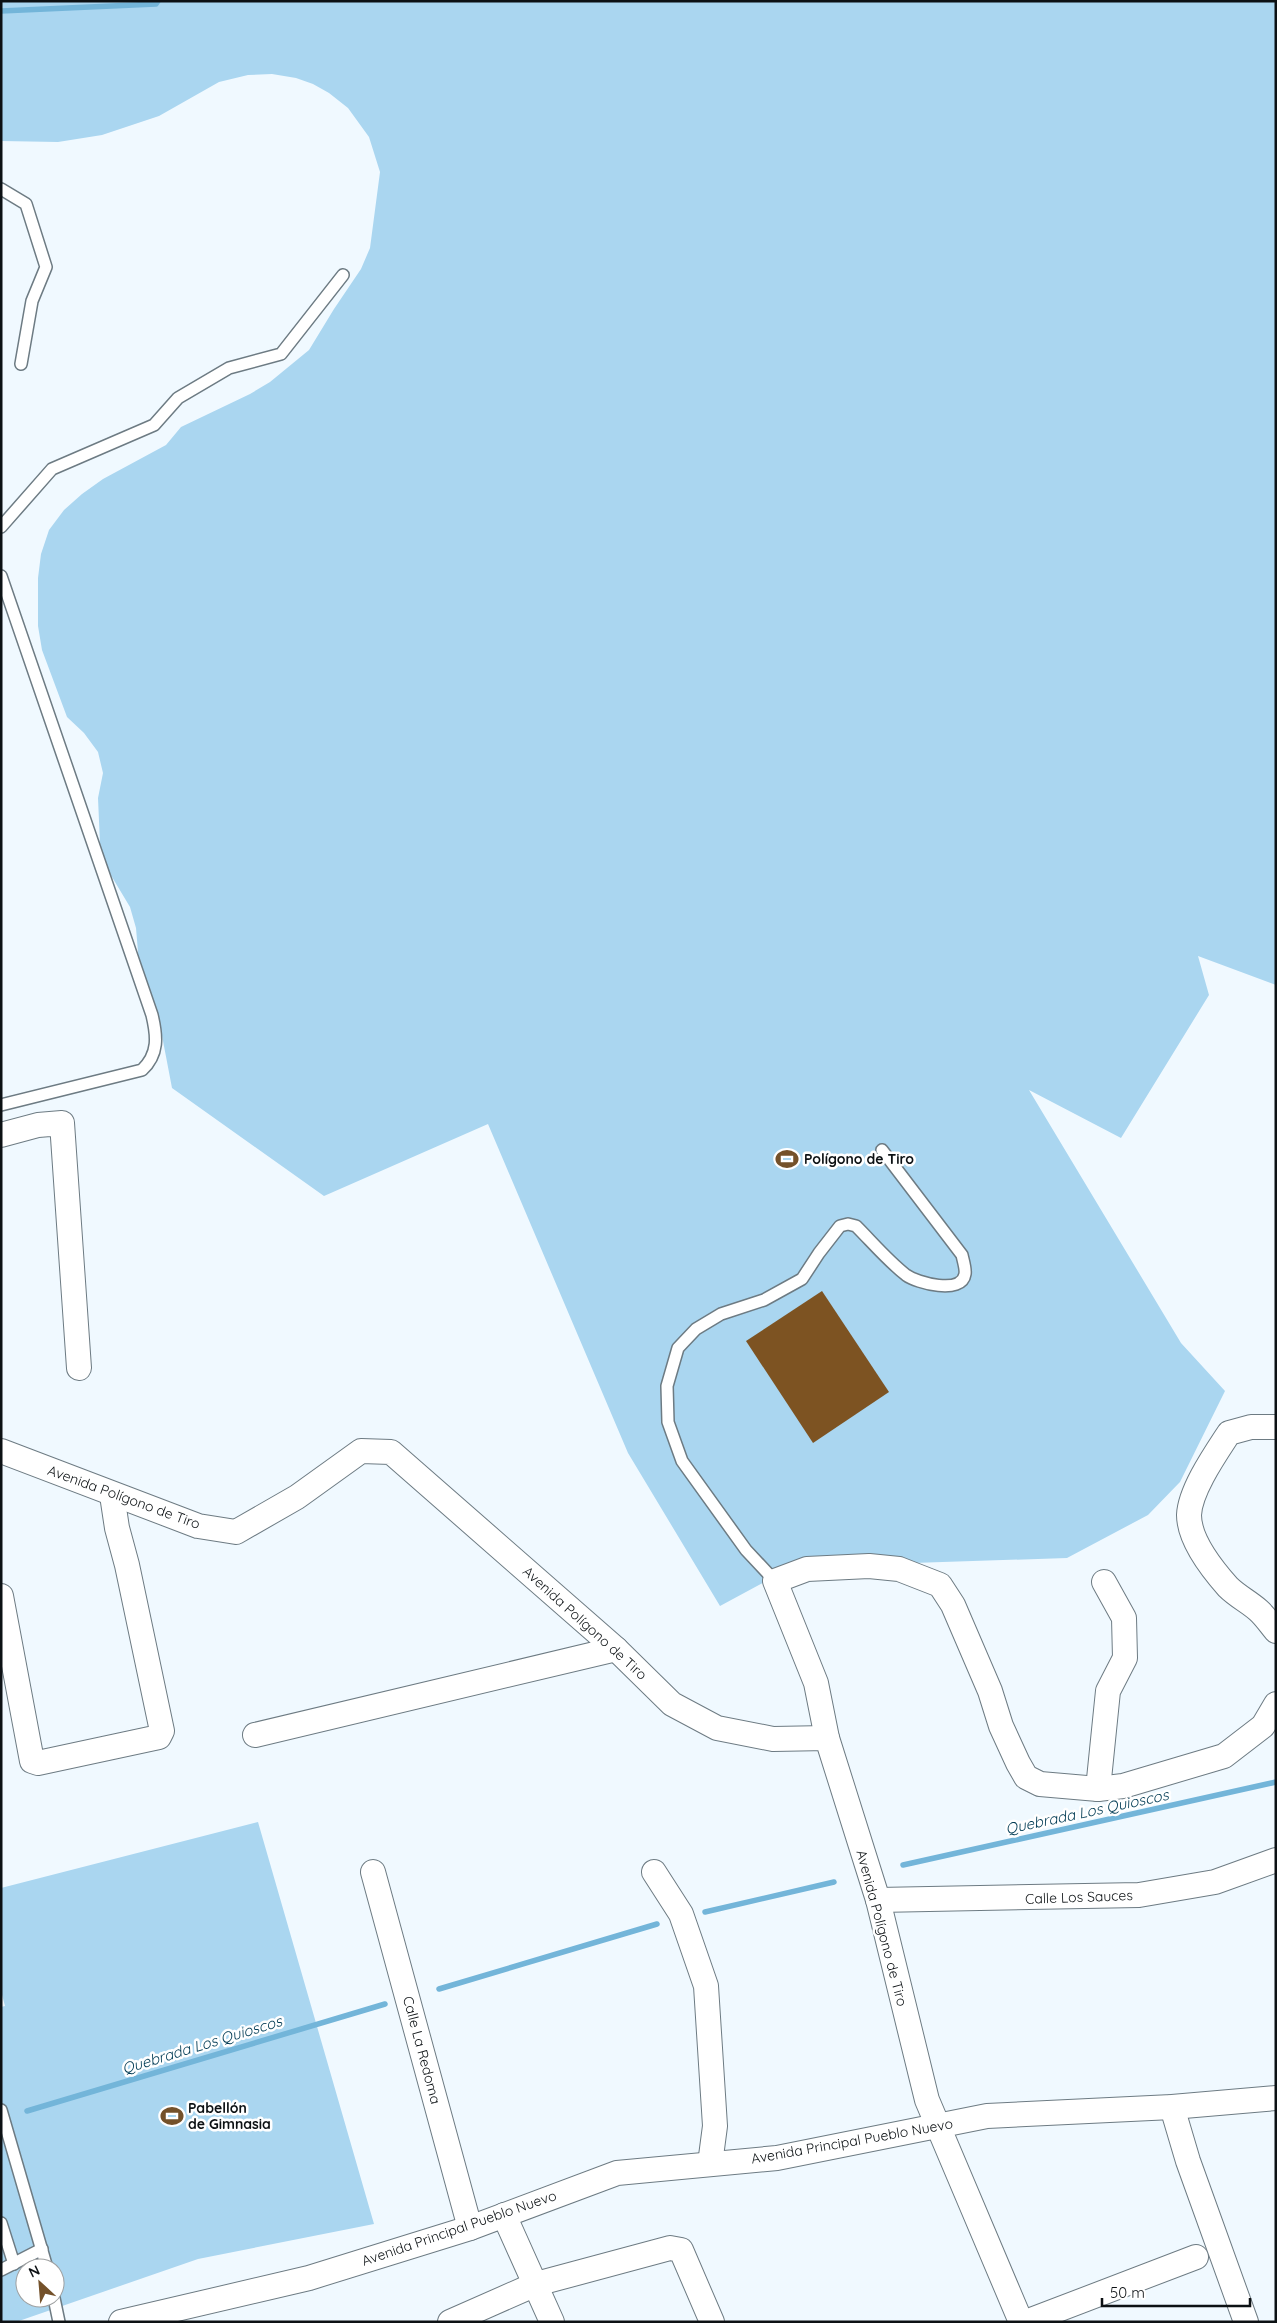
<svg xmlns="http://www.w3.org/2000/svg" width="1277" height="2323" font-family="Quicksand,sans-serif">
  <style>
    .green { fill: #aad6f0; fill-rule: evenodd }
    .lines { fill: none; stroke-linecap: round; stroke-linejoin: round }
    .stream { stroke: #73b5d9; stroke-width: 5.5 }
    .building { fill: #7d5322 }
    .lane-casing { stroke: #6d7b83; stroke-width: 14 }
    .street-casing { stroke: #6d7b83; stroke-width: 26 }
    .lane { stroke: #fff; stroke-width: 11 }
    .street { stroke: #fff; stroke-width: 24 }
    .labels { text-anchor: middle; stroke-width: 5; stroke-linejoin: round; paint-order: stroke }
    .poi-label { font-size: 14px; font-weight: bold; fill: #0c1114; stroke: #fff; text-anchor: start }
    .street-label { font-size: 14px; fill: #0c1114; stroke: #fff }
    .water-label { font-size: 15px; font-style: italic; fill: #013b54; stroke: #fff }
  </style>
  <rect width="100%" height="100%" fill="#f0f9ff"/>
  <g class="green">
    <path d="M1,1H1276V985L1198,956L1209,995L1121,1138L1029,1090L1181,1343L1225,1391L1180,1482L1148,1515L1067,1558L792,1567L720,1606L628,1453L488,1124L324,1196L172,1088L159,1020L149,1011L136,975L138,952L136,928L130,907L106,867L100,844L98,798L103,773L98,752L84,733L67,717L42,650L38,626V578L41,554L49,530L64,510L82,494L103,479L166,445L181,427L250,394L270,382L309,350L334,309L361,269L370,248L380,172L369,137L348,108L329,93L313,84L296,78L272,74L248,75L219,82L159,116L102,135L58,142L1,141Z"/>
    <path d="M258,1822L374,2224L198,2259L16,2322H1V2007L5,2006L1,1991V1888ZM25,2268H55V2298H25Z"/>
  </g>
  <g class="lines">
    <g class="stream">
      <path d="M1,11L156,4L158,1"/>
      <path d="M903,1865L1276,1782"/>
      <path d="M705,1912L834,1882"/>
      <path d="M439,1989L657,1924"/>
      <path d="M27,2111L385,2004"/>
    </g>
  </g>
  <path class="building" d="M822,1291L889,1392L813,1443L746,1341Z"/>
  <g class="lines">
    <defs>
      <g id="lane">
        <path d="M1,189L26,204L46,267L32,301L21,364"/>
        <path d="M1,527L52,469L154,425L178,398L229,368L281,354L343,275"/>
        <path d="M1,576L152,1015C157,1036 159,1054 142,1070L1,1105"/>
        <path d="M775,1581L746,1550L682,1461L668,1422L667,1386L678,1348L696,1329L721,1314L764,1300L802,1279L819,1253L840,1226L848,1224L856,1226C872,1242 888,1261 906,1275C917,1283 962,1295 965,1274C966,1269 963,1260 962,1255L882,1150"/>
        <path d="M1,2110L47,2268"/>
        <path d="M1,2223L14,2264"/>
        <path d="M1,2270L42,2249"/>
        <path d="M54,2298L59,2322"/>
      </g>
      <g id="street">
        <path d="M1,1135L38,1125L62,1123L79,1368"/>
        <path d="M1276,1427H1251L1229,1433C1216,1453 1190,1490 1189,1515C1189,1540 1212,1569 1228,1587C1237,1596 1249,1602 1258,1610C1265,1616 1270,1624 1276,1631"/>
        <path d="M1,1451L198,1526L236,1532L297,1497L361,1451L391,1452L616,1649L672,1704L717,1728L773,1739L827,1738L878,1900L927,2100L1021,2322"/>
        <path d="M1,1596L32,1761L38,1763L159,1737L162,1731L127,1565L117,1528L112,1495"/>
        <path d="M255,1735L616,1649"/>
        <path d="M827,1738L816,1683L775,1581L807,1569L869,1566L899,1569L940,1585L953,1605L990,1691L1001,1726L1018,1763L1026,1777L1040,1784L1098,1789L1123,1786L1224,1756L1263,1726L1276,1704"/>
        <path d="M1098,1789L1108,1691L1125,1658L1124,1618L1104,1582"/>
        <path d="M373,1872L470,2228"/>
        <path d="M654,1872L681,1914L706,1986L715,2126L710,2164"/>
        <path d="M878,1900L1139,1895L1215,1882L1276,1860"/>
        <path d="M1172,2107L1188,2161L1246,2322"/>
        <path d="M504,2215L552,2322"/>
        <path d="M121,2322L309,2278L470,2228L617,2173L777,2158L987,2116L1172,2107L1276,2098"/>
        <path d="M450,2322L536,2284L670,2248L681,2250L712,2322"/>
        <path d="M1026,2322L1196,2257"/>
      </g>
    </defs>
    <use href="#lane" class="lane-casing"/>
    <use href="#street" class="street-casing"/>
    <use href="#lane" class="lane"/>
    <use href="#street" class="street"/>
  </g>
  <defs>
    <symbol id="stadium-bare" viewBox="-9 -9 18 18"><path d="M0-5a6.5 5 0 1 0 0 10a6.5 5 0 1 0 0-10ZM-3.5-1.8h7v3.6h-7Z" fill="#74512a" stroke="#fff" stroke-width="2.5" paint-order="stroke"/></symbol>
  </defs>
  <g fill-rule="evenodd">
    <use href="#stadium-bare" x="771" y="1143" width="32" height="32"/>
    <use href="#stadium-bare" x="156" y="2100" width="32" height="32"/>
  </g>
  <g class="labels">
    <g class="poi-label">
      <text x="804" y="1164">Polígono de Tiro</text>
      <text x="188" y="2113">Pabellón<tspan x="188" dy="16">de Gimnasia</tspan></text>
    </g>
    <g class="street-label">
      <text transform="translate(124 1497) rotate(20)" y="5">Avenida Polígono de Tiro</text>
      <text transform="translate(585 1623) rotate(42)" y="5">Avenida Polígono de Tiro</text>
      <text transform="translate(1079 1897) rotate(-2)" y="5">Calle Los Sauces</text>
      <text transform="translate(882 1928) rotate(75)" y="5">Avenida Polígono de Tiro</text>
      <text transform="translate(422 2050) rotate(75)" y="5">Calle La Redoma</text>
      <text transform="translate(852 2141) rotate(-10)" y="5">Avenida Principal Pueblo Nuevo</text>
      <text transform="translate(459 2228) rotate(-19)" y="5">Avenida Principal Pueblo Nuevo</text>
    </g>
    <g class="water-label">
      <text transform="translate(1087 1812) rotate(-12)" y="5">Quebrada Los Quioscos</text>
      <text transform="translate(202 2045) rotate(-17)" y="5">Quebrada Los Quioscos</text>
    </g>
  </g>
  <rect width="1277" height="2323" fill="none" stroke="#0c1114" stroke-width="5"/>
  <g transform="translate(40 2283) rotate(334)"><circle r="24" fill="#ffffff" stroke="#9ea0a1"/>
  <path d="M0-4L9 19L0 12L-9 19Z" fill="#74512a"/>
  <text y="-8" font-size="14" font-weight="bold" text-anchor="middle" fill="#0c1114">N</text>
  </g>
  <path d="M1102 2298v8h148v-8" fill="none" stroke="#0c1114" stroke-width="2.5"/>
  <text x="1110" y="2298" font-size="15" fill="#0c1114" stroke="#ffffff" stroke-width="4" paint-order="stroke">50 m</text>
</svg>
